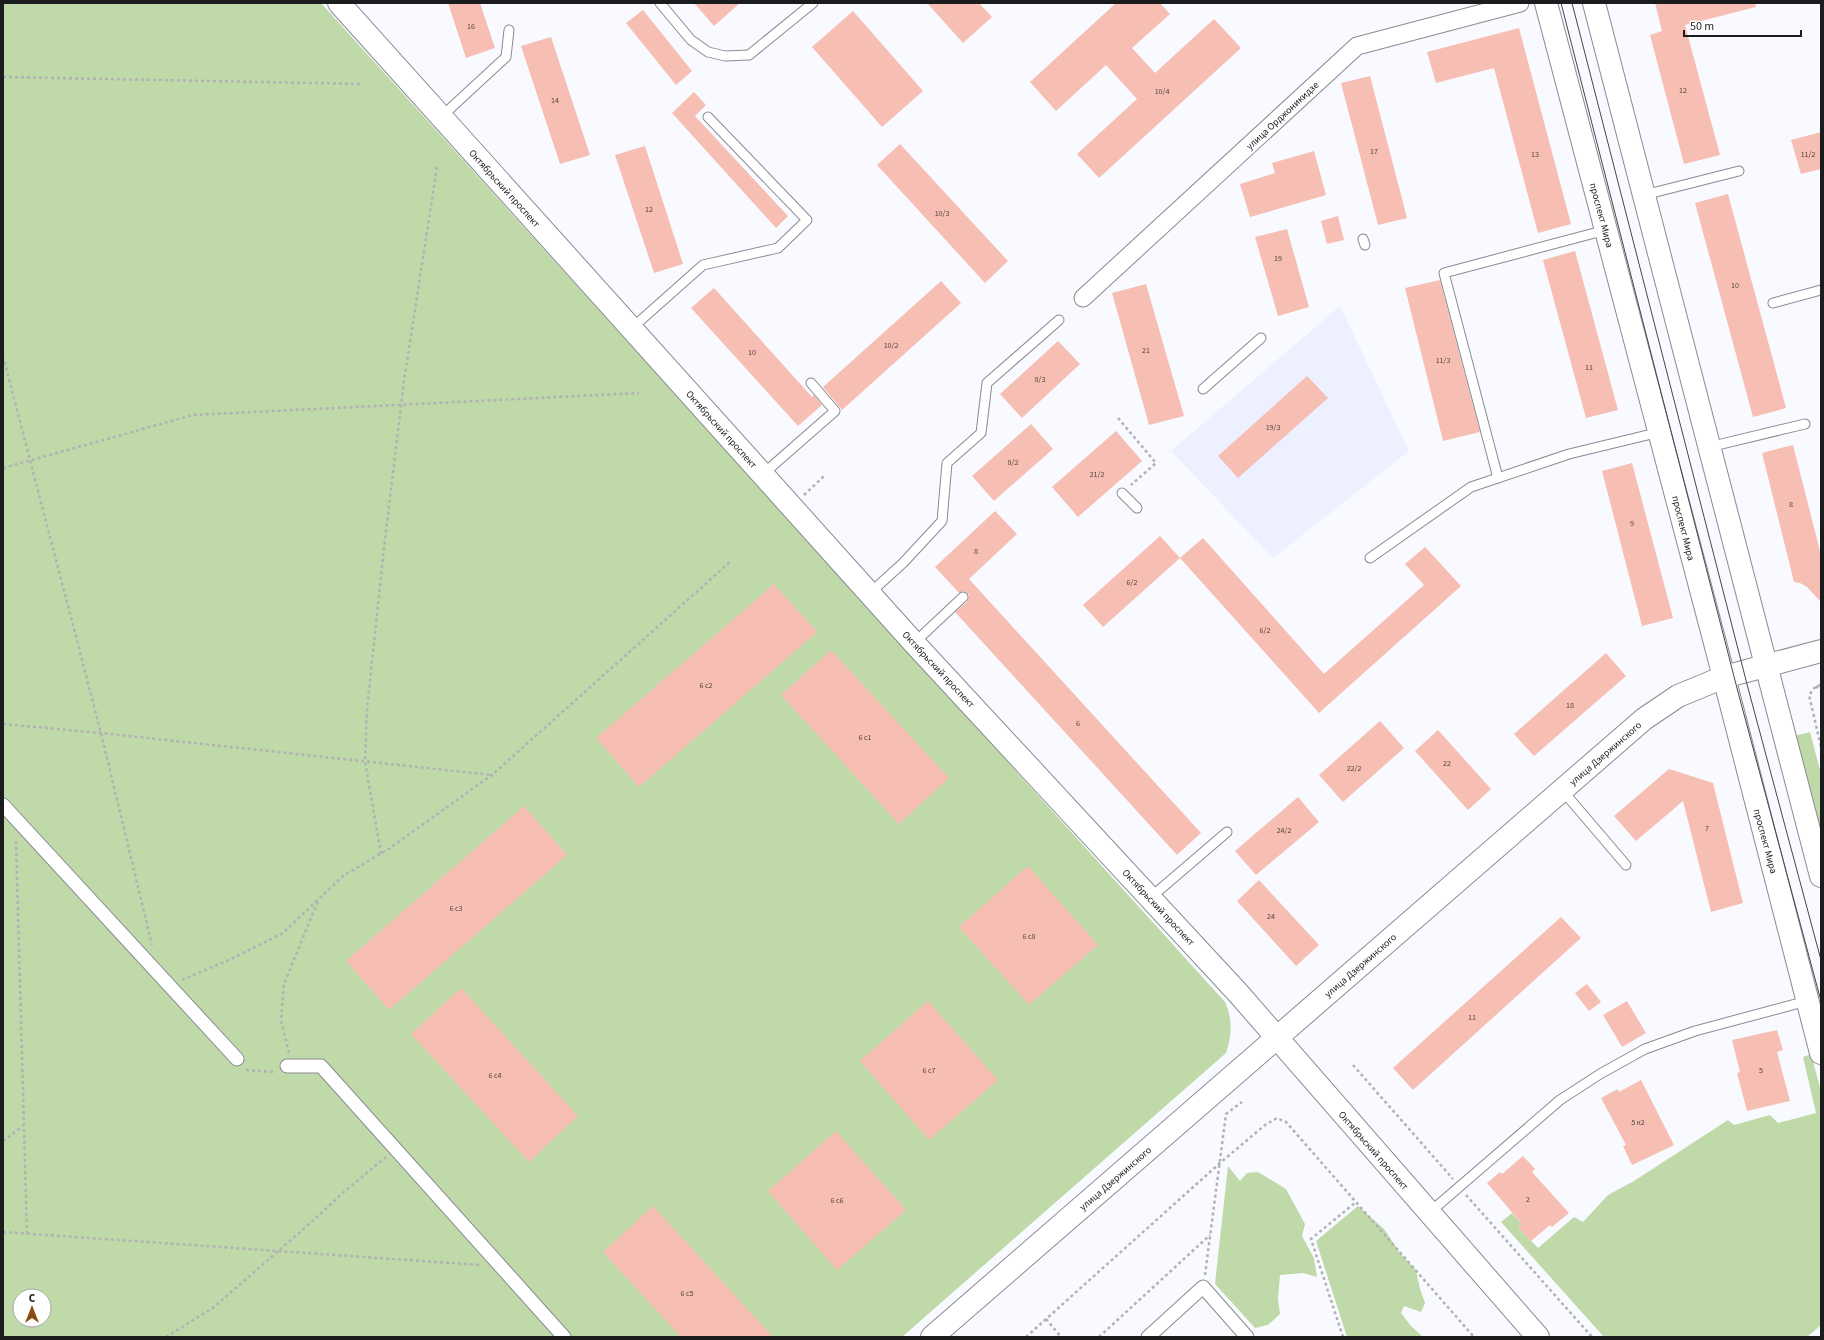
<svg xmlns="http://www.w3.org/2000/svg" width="1824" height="1340" font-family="'Source Sans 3',sans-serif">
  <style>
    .built { fill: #ecf0ff }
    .green { fill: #bfdaa8; fill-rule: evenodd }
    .building { fill: #f7beb3 }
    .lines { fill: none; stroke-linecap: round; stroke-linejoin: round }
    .service-casing { stroke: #8a8b92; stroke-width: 11 }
    .pedestrian-casing { stroke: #8a8b92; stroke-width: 15 }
    .minor-casing { stroke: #8a8b92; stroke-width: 19 }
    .tertiary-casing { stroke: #8a8b92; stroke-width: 24 }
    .secondary-casing { stroke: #8a8b92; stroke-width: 24 }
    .path { stroke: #b1b2b6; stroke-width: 2.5; stroke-dasharray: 3 3; stroke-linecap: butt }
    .service { stroke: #fff; stroke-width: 9 }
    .pedestrian { stroke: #fff; stroke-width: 13 }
    .minor { stroke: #fff; stroke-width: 17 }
    .tertiary { stroke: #fff; stroke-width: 22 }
    .secondary { stroke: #fff; stroke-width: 22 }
    .tram { stroke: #454648; stroke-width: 1 }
    .labels { text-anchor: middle; stroke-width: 4; stroke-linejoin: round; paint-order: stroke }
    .number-label { font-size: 8px; fill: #524443 }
    .street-label { font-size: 10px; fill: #1b1c1e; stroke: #fff }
  </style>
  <rect width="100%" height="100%" fill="#f9faff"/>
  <path class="built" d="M1340,306L1409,451L1273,558L1171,451Z"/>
  <g class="green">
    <path d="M3,3H321L1225,1002C1233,1020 1232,1035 1226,1053L902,1337H3ZM20,1296H44V1320H20Z"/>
    <path d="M1810,732L1821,774V841L1794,736Z"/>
    <path d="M1811,1054L1821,1091V1325L1807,1337H1604L1501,1222L1512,1213L1522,1224L1518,1227L1538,1248L1574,1217L1583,1222L1608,1195L1634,1181L1728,1120L1734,1125L1770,1115L1778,1123L1816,1113L1803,1057Z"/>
    <path d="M1228,1166L1240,1181L1247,1173L1258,1172L1286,1189L1305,1224L1302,1236L1314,1258L1317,1277L1303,1273L1280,1275L1278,1299L1280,1314L1268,1325L1255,1328L1215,1284Z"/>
    <path d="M1358,1206L1384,1229L1400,1253L1416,1270L1420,1289L1425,1303L1421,1312L1404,1306L1401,1313L1411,1326L1423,1337H1347L1316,1241Z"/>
  </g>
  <g class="building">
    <path d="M448,3H480L495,48L466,58Z"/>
    <path d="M694,3H740L714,26Z"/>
    <path d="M927,3H979L992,17L963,43Z"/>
    <path d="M1116,3H1160L1170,14L1132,48L1155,73L1214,19L1241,48L1099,178L1077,154L1137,99L1106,65L1056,111L1030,82Z"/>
    <path d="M1655,3H1755L1756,7L1685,25L1720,155L1684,164L1650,35L1662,31Z"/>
    <path d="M643,10L692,71L676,85L626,23Z"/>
    <path d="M853,11L923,91L882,127L812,47Z"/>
    <path d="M1519,28L1571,224L1538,233L1494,68L1436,83L1427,52Z"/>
    <path d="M551,37L590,155L560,164L521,46Z"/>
    <path d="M1370,76L1407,218L1378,225L1341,83Z"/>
    <path d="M694,92L706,105L695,116L788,216L776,228L672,113Z"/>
    <path d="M1821,132V169L1801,174L1791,140Z"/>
    <path d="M900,144L1008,261L985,283L877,165Z"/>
    <path d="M645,146L683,264L654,273L615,155Z"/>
    <path d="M1314,151L1326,195L1250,217L1240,184L1275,173L1272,163Z"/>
    <path d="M1728,194L1786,408L1753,417L1695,203Z"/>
    <path d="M1338,216L1344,240L1327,244L1321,221Z"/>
    <path d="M1287,229L1309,307L1278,316L1255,237Z"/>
    <path d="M1575,251L1618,410L1586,418L1543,260Z"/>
    <path d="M1440,280L1480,432L1443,441L1405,288Z"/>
    <path d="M941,281L961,303L842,410L823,387Z"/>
    <path d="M1146,284L1184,416L1149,425L1112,293Z"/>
    <path d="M714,288L812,397L814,395L822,405L798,426L691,308Z"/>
    <path d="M1058,341L1080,364L1022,418L1000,394Z"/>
    <path d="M1307,376L1328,398L1238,478L1218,456Z"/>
    <path d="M1031,424L1053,449L994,501L972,476Z"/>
    <path d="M1116,431L1142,461L1078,517L1052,487Z"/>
    <path d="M1793,445L1821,555V602L1807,587L1800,583L1794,582L1762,453Z"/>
    <path d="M1632,463L1673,618L1642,626L1602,471Z"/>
    <path d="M995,511L1017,534L969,579L1201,833L1177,855L955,612L967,602L969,595L964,591L959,593L935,567Z"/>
    <path d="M1160,536L1180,558L1103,627L1083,605Z"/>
    <path d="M1203,538L1324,674L1424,585L1405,564L1425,547L1461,586L1319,713L1180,558Z"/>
    <path d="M774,584L817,632L639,787L596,738Z"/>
    <path d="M831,650L949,778L899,824L781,695Z"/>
    <path d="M1606,653L1626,676L1534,756L1514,734Z"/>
    <path d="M1380,721L1404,748L1343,802L1319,775Z"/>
    <path d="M1438,730L1491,789L1468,810L1415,751Z"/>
    <path d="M1669,769L1713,783L1743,903L1711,912L1683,801L1636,841L1614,816Z"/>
    <path d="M1298,797L1319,822L1256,875L1235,851Z"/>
    <path d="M524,806L567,855L389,1010L346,961Z"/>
    <path d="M1028,866L1098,945L1029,1005L959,927Z"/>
    <path d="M1259,880L1319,945L1296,966L1237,901Z"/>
    <path d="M1561,917L1581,938L1413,1090L1393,1068Z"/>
    <path d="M1587,984L1601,1002L1589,1011L1575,993Z"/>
    <path d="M461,988L578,1116L529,1162L411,1034Z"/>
    <path d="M928,1001L998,1080L929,1140L860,1061Z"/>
    <path d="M1627,1001L1646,1033L1622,1047L1603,1015Z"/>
    <path d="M1777,1030L1783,1050L1777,1052L1790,1101L1747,1111L1737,1073L1740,1072L1732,1040Z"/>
    <path d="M1641,1080L1674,1145L1632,1165L1623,1146L1626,1145L1601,1098L1618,1089L1619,1092Z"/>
    <path d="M836,1131L906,1210L837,1270L768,1191Z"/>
    <path d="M1523,1156L1535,1169L1532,1172L1569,1213L1552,1227L1550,1225L1531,1241L1518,1227L1522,1224L1487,1183L1500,1172L1502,1174Z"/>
    <path d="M653,1206L773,1337H681L603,1252Z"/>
  </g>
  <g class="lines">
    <defs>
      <g id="service">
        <path d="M660,3L691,40L708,52L725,56L749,55L813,3"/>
        <path d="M441,117L506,57L509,30"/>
        <path d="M1644,195L1739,171"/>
        <path d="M1363,239L1365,245"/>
        <path d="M1773,303L1821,290"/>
        <path d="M632,328L703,265L778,248L807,220L708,117"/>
        <path d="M1203,389L1261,338"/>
        <path d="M1709,447L1805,424"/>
        <path d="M763,474L835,411L811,383"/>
        <path d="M1498,478L1444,273L1606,230"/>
        <path d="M1122,493L1137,508"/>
        <path d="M1370,558L1471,487L1569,454L1660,432"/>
        <path d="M870,593L903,563L942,521L947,463L981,433L987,383L1059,320"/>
        <path d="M914,643L963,597"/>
        <path d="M1562,790L1626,865"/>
        <path d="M1150,898L1227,832"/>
        <path d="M1429,1213L1560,1100L1600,1074L1645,1049L1695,1031L1807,1001"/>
      </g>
      <g id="pedestrian">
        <path d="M3,805L237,1059"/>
        <path d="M287,1066H321L564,1337"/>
        <path d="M1148,1337L1203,1287L1247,1337"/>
      </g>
      <path id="minor" d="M1083,298L1357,46L1520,3"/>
      <g id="tertiary">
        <path d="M339,3L914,643L1238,993L1538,1337"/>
        <path d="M1766,665L1821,876"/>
        <path d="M1724,677L1821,1053"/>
      </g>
      <g id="secondary">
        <path d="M1546,3L1724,677"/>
        <path d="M1594,3L1766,665"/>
        <path d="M932,1337L1644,719L1678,696L1724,677L1821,651"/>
      </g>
    </defs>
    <use href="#service" class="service-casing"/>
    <use href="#pedestrian" class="pedestrian-casing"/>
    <use href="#minor" class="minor-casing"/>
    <use href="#tertiary" class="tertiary-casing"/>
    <use href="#secondary" class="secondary-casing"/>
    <g class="path">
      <path d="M3,77L363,84"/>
      <path d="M3,356L101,733L152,945"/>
      <path d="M1118,418L1156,463L1131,485"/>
      <path d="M3,468L193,415L639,393"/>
      <path d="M804,495L824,476"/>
      <path d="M1821,685L1816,686L1809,695L1821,747"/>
      <path d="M1816,686L1821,691"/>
      <path d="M3,724L101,733L492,775"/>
      <path d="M16,841L27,1235"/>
      <path d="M381,854L365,761L367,709L384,548L404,381L437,167"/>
      <path d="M182,980L231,959L283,933L343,876L390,848L492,775L731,561"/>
      <path d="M289,1053L281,1020L284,984L318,901"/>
      <path d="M1353,1065L1453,1179"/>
      <path d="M246,1070L274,1072"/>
      <path d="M3,1141L23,1126"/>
      <path d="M1466,1195L1592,1337"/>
      <path d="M3,1232L480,1265"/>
      <path d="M1205,1275L1226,1114L1242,1102"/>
      <path d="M1046,1319L1061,1337"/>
      <path d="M166,1337L214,1307L307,1226L345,1191L386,1157"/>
      <path d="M1026,1337L1220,1163L1265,1125L1277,1118L1286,1122L1474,1337"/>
      <path d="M1099,1337L1210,1235"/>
      <path d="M1343,1337L1311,1239L1356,1202"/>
    </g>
    <use href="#service" class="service"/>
    <use href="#pedestrian" class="pedestrian"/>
    <use href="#minor" class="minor"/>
    <use href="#tertiary" class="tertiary"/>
    <use href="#secondary" class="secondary"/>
    <g class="tram">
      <path d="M1561,3L1738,692L1821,1001"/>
      <path d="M1572,3L1748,688L1821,960"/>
    </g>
  </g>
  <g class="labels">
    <g class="number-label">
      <text x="471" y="29">16</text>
      <text x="1683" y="93">12</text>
      <text x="1162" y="94">10/4</text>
      <text x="555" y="103">14</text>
      <text x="1374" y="154">17</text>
      <text x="1535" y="157">13</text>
      <text x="1808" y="157">11/2</text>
      <text x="649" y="212">12</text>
      <text x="942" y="216">10/3</text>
      <text x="1278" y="261">19</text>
      <text x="1735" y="288">10</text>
      <text x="891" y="348">10/2</text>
      <text x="1146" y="353">21</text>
      <text x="752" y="355">10</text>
      <text x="1443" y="363">11/3</text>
      <text x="1589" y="370">11</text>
      <text x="1040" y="382">8/3</text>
      <text x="1273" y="430">19/3</text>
      <text x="1013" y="465">8/2</text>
      <text x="1097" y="477">21/2</text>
      <text x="1791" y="507">8</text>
      <text x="1632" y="526">9</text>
      <text x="976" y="554">8</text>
      <text x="1132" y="585">6/2</text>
      <text x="1265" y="633">6/2</text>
      <text x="706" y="688">6 с2</text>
      <text x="1570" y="708">18</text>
      <text x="1078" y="726">6</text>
      <text x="865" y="740">6 с1</text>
      <text x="1447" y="766">22</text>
      <text x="1354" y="771">22/2</text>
      <text x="1707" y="831">7</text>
      <text x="1284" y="833">24/2</text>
      <text x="456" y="911">6 с3</text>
      <text x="1271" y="919">24</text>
      <text x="1029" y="939">6 с8</text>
      <text x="1472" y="1020">11</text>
      <text x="929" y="1073">6 с7</text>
      <text x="1761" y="1073">5</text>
      <text x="495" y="1078">6 с4</text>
      <text x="1638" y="1125">5 к2</text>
      <text x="1528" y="1202">2</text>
      <text x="837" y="1203">6 с6</text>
      <text x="687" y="1296">6 с5</text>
    </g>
    <g class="street-label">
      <text transform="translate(1282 115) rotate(-43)" y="4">улица Орджоникидзе</text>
      <text transform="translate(505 188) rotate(48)" y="4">Октябрьский проспект</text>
      <text transform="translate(1602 215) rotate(75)" y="4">проспект Мира</text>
      <text transform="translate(722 429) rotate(48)" y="4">Октябрьский проспект</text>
      <text transform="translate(1684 528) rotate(76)" y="4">проспект Мира</text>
      <text transform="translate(939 669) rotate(47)" y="4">Октябрьский проспект</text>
      <text transform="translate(1605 753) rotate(-41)" y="4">улица Дзержинского</text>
      <text transform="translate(1766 841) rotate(75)" y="4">проспект Мира</text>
      <text transform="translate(1159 907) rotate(47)" y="4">Октябрьский проспект</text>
      <text transform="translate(1360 965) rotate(-41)" y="4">улица Дзержинского</text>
      <text transform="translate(1374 1150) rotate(49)" y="4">Октябрьский проспект</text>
      <text transform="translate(1115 1178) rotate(-41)" y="4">улица Дзержинского</text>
    </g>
  </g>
  <rect width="1824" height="1340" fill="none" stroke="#1b1c1e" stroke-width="8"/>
  <g transform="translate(32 1308)"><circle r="19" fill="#ffffff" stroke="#a4a4a5"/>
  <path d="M0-3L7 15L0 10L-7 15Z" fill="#894b0f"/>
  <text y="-6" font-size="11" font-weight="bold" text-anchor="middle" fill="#1b1c1e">С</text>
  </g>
  <path d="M1684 30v6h117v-6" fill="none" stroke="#1b1c1e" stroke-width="2"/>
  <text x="1690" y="30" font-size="12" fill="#1b1c1e" stroke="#ffffff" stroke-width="3" paint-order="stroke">50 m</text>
</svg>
